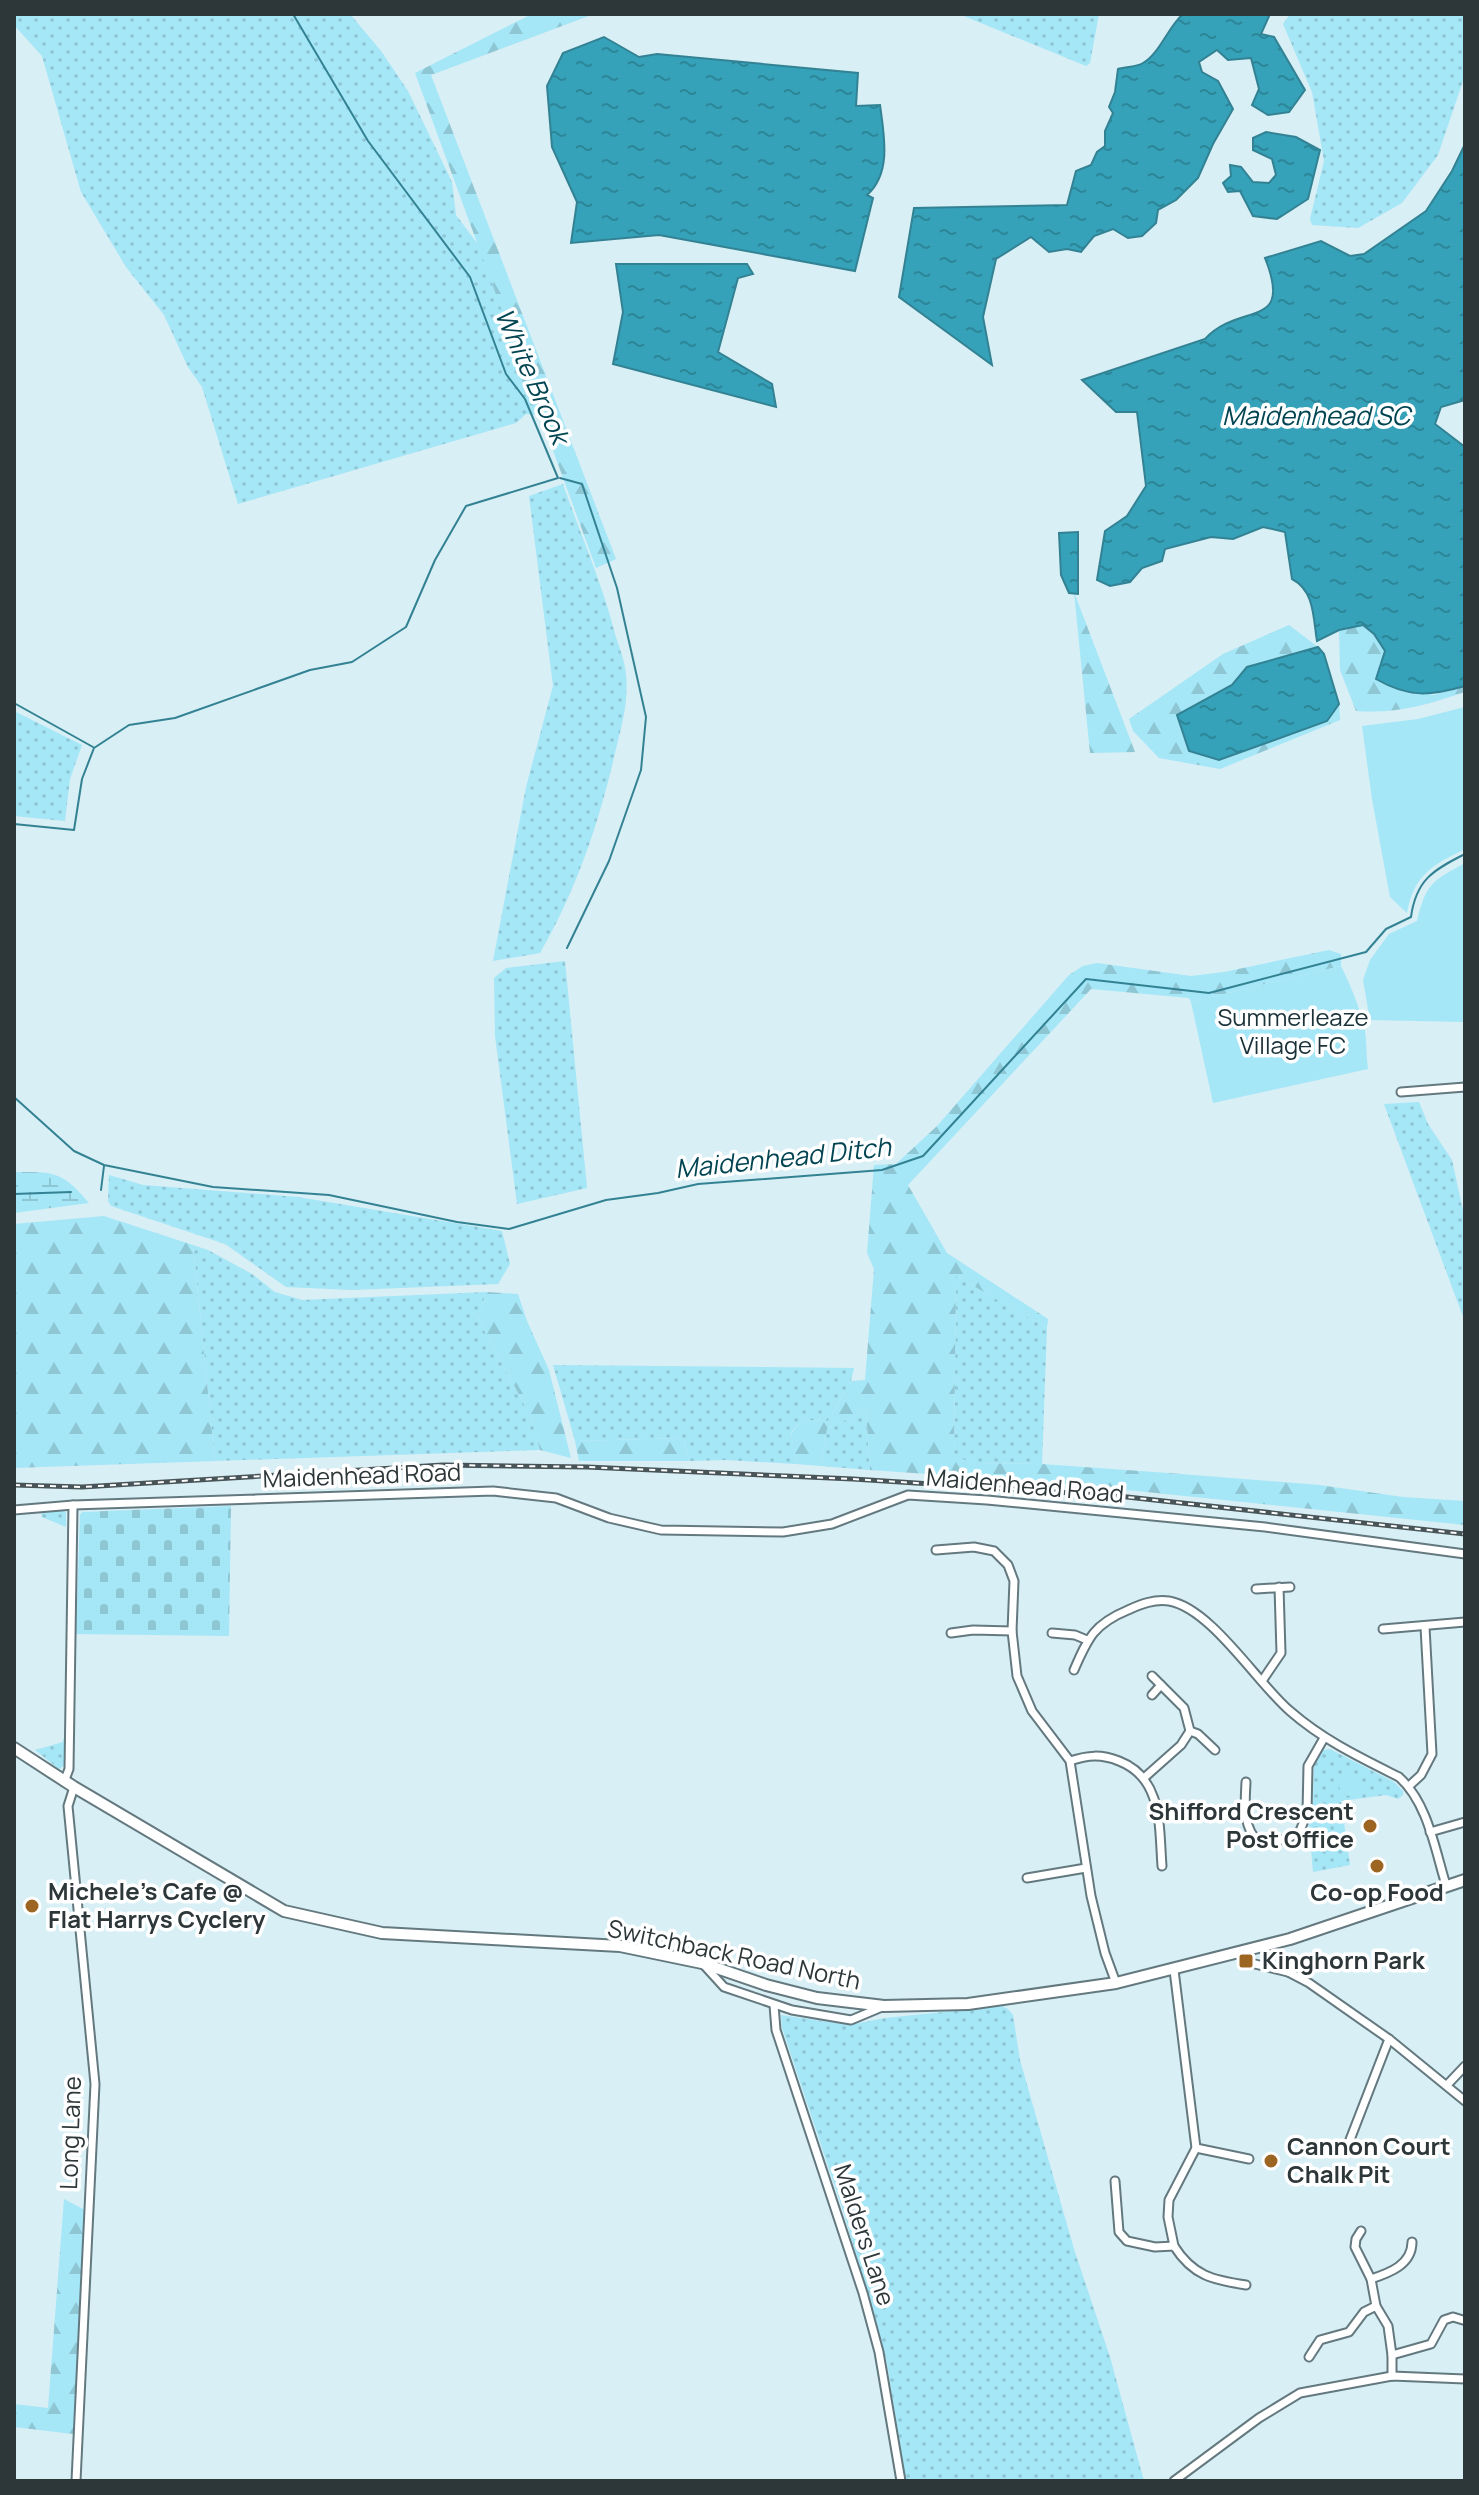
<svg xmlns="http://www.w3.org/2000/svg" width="1479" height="2495" font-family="Manrope,sans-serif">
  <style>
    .grass { fill: url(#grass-dots) }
    .forest { fill: url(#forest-firs) }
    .wetland { fill: url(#wetland-marsh) }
    .cemetery { fill: url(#cemetery-stones) }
    .park { fill: #a5e6f7 }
    .water { fill: url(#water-ripples); stroke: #338293; stroke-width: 2 }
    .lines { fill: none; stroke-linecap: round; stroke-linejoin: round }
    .stream { stroke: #338293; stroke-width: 2 }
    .minor-casing { stroke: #64797f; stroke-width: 11 }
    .secondary-casing { stroke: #64797f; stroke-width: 14 }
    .minor { stroke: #fff; stroke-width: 7 }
    .secondary { stroke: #fff; stroke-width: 10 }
    .rail-casing { stroke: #485457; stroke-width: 5 }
    .rail { stroke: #fff; stroke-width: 2; stroke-dasharray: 6; stroke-linecap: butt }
    .poi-dot { fill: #9d6522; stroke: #fff; stroke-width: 3 }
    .labels { text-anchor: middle; stroke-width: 7; stroke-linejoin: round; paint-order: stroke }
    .park-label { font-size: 24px; fill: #193137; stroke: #fff }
    .street-label { font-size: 24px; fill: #2d3638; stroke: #fff }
    .poi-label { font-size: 24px; font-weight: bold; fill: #2d3638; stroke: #fff; text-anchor: start }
    .water-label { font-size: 26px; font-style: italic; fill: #024552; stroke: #fff }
  </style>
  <defs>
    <pattern id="grass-dots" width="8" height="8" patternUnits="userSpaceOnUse" patternTransform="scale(2)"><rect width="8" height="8" fill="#a5e6f7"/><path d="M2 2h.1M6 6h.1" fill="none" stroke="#8ec6d4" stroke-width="1.8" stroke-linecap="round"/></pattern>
    <pattern id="forest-firs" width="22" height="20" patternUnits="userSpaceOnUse" patternTransform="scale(2)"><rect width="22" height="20" fill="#a5e6f7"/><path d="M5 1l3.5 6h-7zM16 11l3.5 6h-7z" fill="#8ec6d4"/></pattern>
    <pattern id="wetland-marsh" width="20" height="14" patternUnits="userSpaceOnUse" patternTransform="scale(2)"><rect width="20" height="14" fill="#a5e6f7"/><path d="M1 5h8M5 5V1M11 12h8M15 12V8" fill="none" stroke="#8ec6d4"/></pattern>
    <pattern id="cemetery-stones" width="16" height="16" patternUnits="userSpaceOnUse" patternTransform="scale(2)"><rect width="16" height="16" fill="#a5e6f7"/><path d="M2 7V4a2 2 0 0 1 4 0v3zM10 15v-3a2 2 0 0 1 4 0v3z" fill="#8ec6d4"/></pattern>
    <pattern id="water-ripples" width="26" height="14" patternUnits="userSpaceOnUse" patternTransform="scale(2)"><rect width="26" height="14" fill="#35a2ba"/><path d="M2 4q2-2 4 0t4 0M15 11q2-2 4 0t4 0" fill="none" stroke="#2d8598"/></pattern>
  </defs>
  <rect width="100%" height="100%" fill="#d7eff5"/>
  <g class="grass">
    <path d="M14,14H350L381,51L408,91L452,182L456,215L486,255L550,409L534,415L526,414L516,423L238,504L202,387L188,367L164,315L126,267L81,192L42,56L14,25Z"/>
    <path d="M959,14H1099L1090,63L1086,66Z"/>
    <path d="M1290,14H1465V75L1438,155L1402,203L1358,228L1312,225L1310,219L1324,161L1312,92L1283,24Z"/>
    <path d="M563,484C580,534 602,582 615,634C619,647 625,661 626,675C629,702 621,728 615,753C599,823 576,891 540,953L493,961L526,787L553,686L529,496Z"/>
    <path d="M14,711L82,745L70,779L65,821L14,816Z"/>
    <path d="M565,961L587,1188L517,1204L495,1036L494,978L506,968Z"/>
    <path d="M1419,1102L1428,1124L1452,1160L1465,1220V1322L1384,1104Z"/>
    <path d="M109,1175L143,1185L298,1197L502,1231L510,1264L498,1284L352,1290L286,1287L225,1244L111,1206L108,1201Z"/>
    <path d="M193,1245L208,1250L252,1274L275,1292L302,1300L487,1292L477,1317L531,1417L540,1450L215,1461Z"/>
    <path d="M956,1276L1047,1328L1042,1464L973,1463L954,1457Z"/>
    <path d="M553,1365L854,1368L851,1381L828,1421L802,1420L791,1433L796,1464L726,1460L689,1461L684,1438L575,1441Z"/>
    <path d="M866,1410L870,1470L821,1466L827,1429Z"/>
    <path d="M62,1510L66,1513V1527L42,1517L41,1511Z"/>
    <path d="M63,1739L66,1741L65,1765L59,1769L35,1750L63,1742Z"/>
    <path d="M1330,1749L1394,1782L1403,1791V1795L1398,1799L1386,1795L1341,1801L1350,1865L1313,1872L1309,1826L1313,1799L1314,1766L1323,1750Z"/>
    <path d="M1002,2006L1008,2009L1013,2015L1020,2060L1074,2249L1110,2357L1144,2481H906L886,2358L845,2217L782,2028L781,2015L849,2025L885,2018Z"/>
  </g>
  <g class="forest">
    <path d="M532,14H594L431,75L616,559L596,568L415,73Z"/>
    <path d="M1074,592L1135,752L1090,753Z"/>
    <path d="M1289,625L1318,647L1247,667L1232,685L1177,715L1189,751L1220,760L1327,721L1339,704L1340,720L1220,769L1159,758L1133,731L1129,719L1223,654Z"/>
    <path d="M1363,625L1374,634L1385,651L1377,679L1433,695L1465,686V692C1426,705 1398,714 1356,711L1340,670L1339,630Z"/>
    <path d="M1329,950L1341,954V966L1191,1002L1189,998L1091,989L908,1185L947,1253L1048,1319L1047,1328L956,1276L954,1456L973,1463L1042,1464L1168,1473L1319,1485L1403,1497L1465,1501V1525L1059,1483L870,1470L866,1410L827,1429L821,1466L796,1464L791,1434L802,1420L828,1421L851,1381L865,1380L874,1269L867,1253L874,1165L896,1164L937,1126L1069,975L1083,966L1097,963L1191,976L1224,972Z"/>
    <path d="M104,1216L193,1245L215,1461L14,1468V1224Z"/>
    <path d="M487,1292L518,1294L527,1321L549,1370L571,1458L540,1450L531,1417L477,1317Z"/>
    <path d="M684,1438L689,1461H579L575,1441Z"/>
    <path d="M64,2199L85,2210L80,2364L73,2434L14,2427V2404L48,2408Z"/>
  </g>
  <path class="wetland" d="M14,1172C55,1172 62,1171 89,1203L14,1213Z"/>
  <path class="cemetery" d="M231,1506L229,1636L76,1634L80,1515L82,1512Z"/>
  <g class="park">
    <path d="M1465,707V849C1433,865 1414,874 1407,913L1390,897L1372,799L1362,726L1418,719Z"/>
    <path d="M1465,863V1022L1370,1020L1363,980L1370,960L1389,934L1417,921C1426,884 1432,881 1465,863Z"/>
    <path d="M1341,966C1351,986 1360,1008 1365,1031C1367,1044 1366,1056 1368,1069L1213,1103L1191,1002Z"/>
    <circle cx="1350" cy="1785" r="11"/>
  </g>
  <g class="water">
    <path d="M1183,14H1270L1261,34L1274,37L1305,90L1289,112L1268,115L1252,105L1259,89L1251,58L1228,60L1217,50L1199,62L1202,72L1218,81L1233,109L1213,144L1198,178L1176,200L1158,210L1156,223L1142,236L1128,238L1113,229L1094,236L1081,252L1067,249L1049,252L1031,237L996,259L983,317L992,365L899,297L914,208L1067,205L1076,171L1091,165L1097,152L1105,146V131L1113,113L1109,107L1115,92L1118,69C1125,67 1137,67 1143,63C1160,53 1168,27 1183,14Z"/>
    <path d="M604,37L639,57L657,54L858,73L856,106L880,105C884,135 892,173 867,195L873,198L855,271L659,235L571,243L577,202L552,147L547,86L563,53Z"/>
    <path d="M1266,132L1296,137L1320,150L1308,199L1277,219L1253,216L1240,191L1228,192L1223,183L1231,176L1230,165L1241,167L1253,182L1269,183L1276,175L1272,159L1253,150V138Z"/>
    <path d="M1465,144V400L1441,407L1435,424L1465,447V686C1430,696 1409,698 1376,679L1385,651L1374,634L1363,625L1339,630L1317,641C1313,618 1315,591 1292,579L1285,532L1263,527L1233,539L1211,537L1165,549L1162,561L1142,568L1130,582L1110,586L1097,580L1105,531L1127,516L1146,486L1137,412H1116L1082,380L1205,339C1240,301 1294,331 1265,258L1321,241L1350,256L1364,254L1426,211L1452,171Z"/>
    <path d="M616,264H747L753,274L738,278L718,352L772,384L776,407L613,364L623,312Z"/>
    <path d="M1078,532V594L1069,593L1061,575L1059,533Z"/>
    <path d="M1318,647L1324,654L1339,704L1327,721L1219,760L1189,751L1177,715L1232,685L1247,667Z"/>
  </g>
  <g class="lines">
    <g class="stream">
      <path d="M560,478L582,484L617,588L646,717L641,770L609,861L567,948"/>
      <path d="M14,703L93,747"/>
      <path d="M14,824L74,830L82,779L94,748L129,725L175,718L310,670L352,662L406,627L435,560L466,506L558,478L525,399L506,374L470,277L368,141L293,14"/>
      <path d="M14,1097L74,1151L104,1165L213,1187L329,1195L457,1222L509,1229L606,1200L658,1193L698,1184L882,1170L923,1156L1086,979L1209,993L1366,952L1386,929L1411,917C1416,880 1433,870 1465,854"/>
      <path d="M101,1190L104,1166"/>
      <path d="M14,1194L71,1192"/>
    </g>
    <defs>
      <g id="minor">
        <path d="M1401,1092L1465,1087"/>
        <path d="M14,1510L73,1505L493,1491L556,1498L609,1518L661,1530L783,1532L832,1524L908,1495L987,1500L1265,1527L1465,1554"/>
        <path d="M936,1550L974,1547L994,1551L1008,1565L1014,1581L1012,1631L1017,1676L1032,1711L1070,1761L1091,1896L1105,1953L1116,1983"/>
        <path d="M1256,1589L1290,1587"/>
        <path d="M1383,1629L1465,1622"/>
        <path d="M951,1633L973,1630L1012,1631"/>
        <path d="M1052,1633L1075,1635L1087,1640"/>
        <path d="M1074,1670C1088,1638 1094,1624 1128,1610C1141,1604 1154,1599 1169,1601C1211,1608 1258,1684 1290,1711C1323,1740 1361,1758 1399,1777C1428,1803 1435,1850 1446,1885"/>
        <path d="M1152,1676L1184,1708L1190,1731L1198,1734L1215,1750"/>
        <path d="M1262,1681L1281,1653L1279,1587"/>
        <path d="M1152,1695L1161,1685"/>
        <path d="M1070,1761C1088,1755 1101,1754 1119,1761C1163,1778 1159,1827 1162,1866"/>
        <path d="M1145,1777L1181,1745L1190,1731"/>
        <path d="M64,1782L69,1769L73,1505"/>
        <path d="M1246,1782C1245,1805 1242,1826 1259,1843L1287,1839L1300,1831L1307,1813L1308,1766L1324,1738"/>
        <path d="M1409,1786L1421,1775L1432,1754L1425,1627"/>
        <path d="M74,1787L68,1806L95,2084L76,2481"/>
        <path d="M1430,1832L1465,1822"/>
        <path d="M1027,1878L1086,1868"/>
        <path d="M1255,1964L1288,1972L1290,1959"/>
        <path d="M704,1965L724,1987L792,2010L851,2020L882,2007"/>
        <path d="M1288,1972L1309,1983L1389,2039L1465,2101"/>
        <path d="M774,2005L776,2030L863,2293L879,2352L901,2481"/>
        <path d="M1447,2085L1465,2066"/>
        <path d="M1196,2148L1249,2159"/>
        <path d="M1346,2150L1389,2039"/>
        <path d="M1115,2181L1119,2232L1127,2241L1155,2247L1174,2246C1193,2276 1213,2280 1246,2285"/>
        <path d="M1361,2231L1356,2239L1355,2247L1371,2279L1376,2306L1388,2326L1392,2355V2376"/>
        <path d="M1174,2246L1168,2217L1169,2200L1196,2148L1174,1970"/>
        <path d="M1371,2279C1389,2273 1412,2265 1412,2242"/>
        <path d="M1392,2355L1431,2344L1444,2320L1453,2317L1463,2320"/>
        <path d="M1309,2357L1320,2340L1349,2332L1364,2312L1376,2306"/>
        <path d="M1174,2481L1259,2418L1300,2393L1392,2376L1465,2379"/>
      </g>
      <path id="secondary" d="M14,1748L74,1787L284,1911L382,1933L620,1946L702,1963L766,1985L817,1998L884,2006L968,2004L1116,1983L1290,1939L1465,1880"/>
    </defs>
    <use href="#minor" class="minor-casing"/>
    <use href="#secondary" class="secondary-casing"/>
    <use href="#minor" class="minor"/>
    <use href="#secondary" class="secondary"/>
    <defs>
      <path id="rail" d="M14,1485L82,1487L443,1465L587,1467L853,1479L1118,1496L1465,1534"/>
    </defs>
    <use href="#rail" class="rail-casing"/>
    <use href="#rail" class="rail"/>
  </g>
  <g class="poi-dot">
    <circle cx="1370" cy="1826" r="8"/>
    <circle cx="1377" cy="1866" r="8"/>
    <circle cx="32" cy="1906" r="8"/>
    <rect x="1238" y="1953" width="16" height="16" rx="4"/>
    <circle cx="1271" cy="2161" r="8"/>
  </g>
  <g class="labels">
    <g class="park-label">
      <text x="1293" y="1026">Summerleaze<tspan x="1293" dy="28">Village FC</tspan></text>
    </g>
    <g class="street-label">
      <text transform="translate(362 1476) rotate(-2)" y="8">Maidenhead Road</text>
      <text transform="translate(1025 1486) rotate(5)" y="8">Maidenhead Road</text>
      <text transform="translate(734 1955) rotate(12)" y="8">Switchback Road North</text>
      <text transform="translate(71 2133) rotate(-88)" y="8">Long Lane</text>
      <text transform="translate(864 2235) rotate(72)" y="8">Malders Lane</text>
    </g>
    <g class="poi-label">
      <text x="1354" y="1820" text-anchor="end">Shifford Crescent<tspan x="1354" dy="28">Post Office</tspan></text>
      <text x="48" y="1900">Michele's Cafe @<tspan x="48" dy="28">Flat Harrys Cyclery</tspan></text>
      <text x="1377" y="1901" text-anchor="middle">Co-op Food</text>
      <text x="1262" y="1969">Kinghorn Park</text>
      <text x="1287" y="2155">Cannon Court<tspan x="1287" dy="28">Chalk Pit</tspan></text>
    </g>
    <g class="water-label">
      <text transform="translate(532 376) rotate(66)" y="9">White Brook</text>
      <text x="1316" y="425">Maidenhead SC</text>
      <text transform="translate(783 1158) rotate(-6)" y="9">Maidenhead Ditch</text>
    </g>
  </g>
  <rect width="1479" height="2495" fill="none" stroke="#2d3638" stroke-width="32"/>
</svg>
